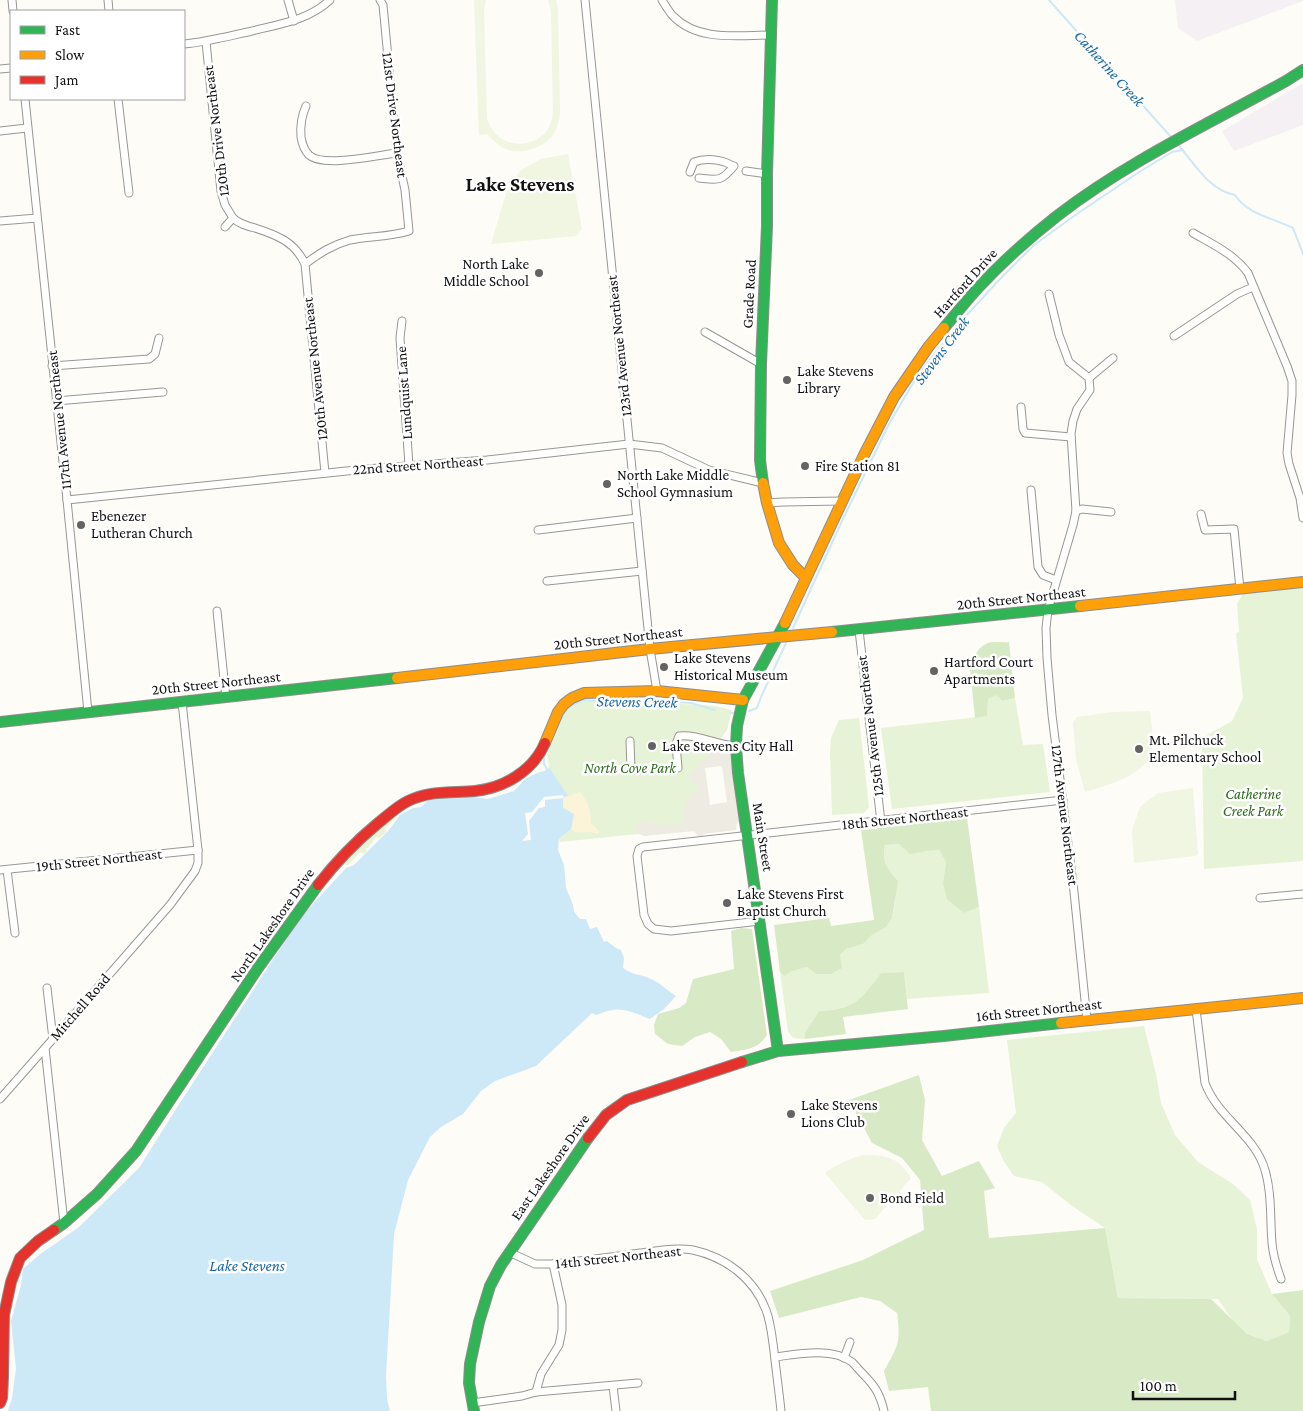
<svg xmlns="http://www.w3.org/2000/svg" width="1303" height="1411" font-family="'Crimson Pro',serif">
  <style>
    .industrial { fill: #f5f0f3 }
    .green { fill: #e7f3d7 }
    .forest { fill: #d8eac5 }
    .sand { fill: #fcf4d9 }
    .pitch { fill: #f0f6e1 }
    .plaza { fill: #edebe2; fill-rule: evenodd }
    .water { fill: #cde8f7 }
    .pier { fill: #fdfcf7 }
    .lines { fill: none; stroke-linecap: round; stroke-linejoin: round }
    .stream { stroke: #cde8f7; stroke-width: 2 }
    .street-casing { stroke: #979795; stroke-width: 9 }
    .fast-casing { stroke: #8e8d8b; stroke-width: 12 }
    .slow-casing { stroke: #8e8d8b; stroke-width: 12 }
    .jam-casing { stroke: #8e8d8b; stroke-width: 12 }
    .street { stroke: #fffffe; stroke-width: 7 }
    .fast { stroke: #30b455; stroke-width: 10 }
    .slow { stroke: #ff9f0a; stroke-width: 10 }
    .jam { stroke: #e5322d; stroke-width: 10 }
    .poi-dot { fill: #646362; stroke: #fff; stroke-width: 2 }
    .labels { text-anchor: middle; stroke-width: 5; stroke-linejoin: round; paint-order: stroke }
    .street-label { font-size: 15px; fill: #111; stroke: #fff }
    .poi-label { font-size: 15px; fill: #111; stroke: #fff; text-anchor: start }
    .park-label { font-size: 15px; font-style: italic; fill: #2f6b1f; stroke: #fff }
    .water-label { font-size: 16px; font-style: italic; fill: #1768a6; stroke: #fff }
    .district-label { font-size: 20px; font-weight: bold; fill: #111; stroke: #fff }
  </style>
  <rect width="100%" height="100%" fill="#fdfcf7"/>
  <g class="industrial">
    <path d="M1175,0H1303V1L1197,41L1178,28Z"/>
    <path d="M1303,83V125L1234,151L1222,131Z"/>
  </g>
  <g class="green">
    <path d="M1303,585V861L1204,869L1202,738L1232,721L1243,698L1236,633L1239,632L1237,604L1244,592Z"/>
    <path d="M997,694L1002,701L1015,698L1023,745L1043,744L1050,792L892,809L881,728L987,716L988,699Z"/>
    <path d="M585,700L650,702L715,706L732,710L727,730L698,772L699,790L696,828L560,842L559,839L571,829L563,808V797L567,796L549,767L547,755L566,710Z"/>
    <path d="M859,718L869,807L864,813L832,815L830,751L831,738L839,720Z"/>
    <path d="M396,810L397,817L385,828L386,832L379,838L376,837L368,848H365L367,851L364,854L360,852L348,865L338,864Z"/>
    <path d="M899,844L926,851L939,850L946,862L943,883L964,913L979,907L989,993L907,999L904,972L881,973C861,999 853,1010 819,1011L805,1033V1039L793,1038L788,1031L780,972L784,976L791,971L807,967L840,955L846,949L863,944L872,935L886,927L892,918L895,902L884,856L885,845Z"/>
    <path d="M1144,1026L1156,1074L1161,1103L1175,1135L1198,1162L1233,1184L1250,1200L1257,1229V1259L1272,1294L1290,1316L1289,1332L1267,1341L1247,1334L1233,1321L1218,1299L1118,1298L1105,1228L1072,1206L1042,1182L1014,1176L1003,1160L997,1146L1004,1128L1016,1113L1007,1040Z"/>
  </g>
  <g class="forest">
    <path d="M1009,642L1015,698L1002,701L997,695L988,699L987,716L975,718L970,669C971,659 978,647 988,643C994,641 1003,643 1009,642Z"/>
    <path d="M967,818L979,907L964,913L947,899L943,883L946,862L939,850L926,851L910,854L899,844L885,845C882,862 887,869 898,881L892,918L886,927L872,935L863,944L846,949L840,955L842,968L831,974H816L807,967L792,971L784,976L780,972L774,925L829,918L831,926L874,920L861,830Z"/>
    <path d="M741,928L752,929L767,1035C757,1050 748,1049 731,1052L721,1039L710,1032L695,1037L682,1046L668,1044L655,1034L654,1025L658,1014L679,1008L686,1003L693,979L734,969L731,931Z"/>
    <path d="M904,972L908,1009L843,1017L846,1034L805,1039V1033L819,1011C854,1010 861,999 881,973Z"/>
    <path d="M919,1075L925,1100L922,1140L942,1176L979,1161L995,1188L984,1191L989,1238L1105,1228L1118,1298L1211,1299L1247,1334L1267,1341L1289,1332L1290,1316L1272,1294L1303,1290V1411H931L928,1387L889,1391L884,1371C898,1346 901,1342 897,1313L880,1301L861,1297L779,1318L770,1291L863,1260L924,1230L920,1180L902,1158L872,1143L849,1100Z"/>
  </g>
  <path class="sand" d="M580,792C588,802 591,810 591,823L599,831V833L597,834C588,829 579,836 571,829L574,814L563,808V798Z"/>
  <g class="pitch">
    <path d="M474,0H486L484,11L487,119C490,125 493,132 498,136C513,149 538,145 548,129C551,124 552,118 553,113L551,11L548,0H556L558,9L560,112C559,120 558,128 553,135C543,148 522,155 506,149C498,146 493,140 487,134L479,135Z"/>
    <path d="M568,154L582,229L576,236L491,244L508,187L520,171L541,159Z"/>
    <path d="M1150,711C1151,721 1155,745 1151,754C1143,776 1105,786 1085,792L1076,759L1073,723L1077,717L1112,712Z"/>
    <path d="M1193,788L1198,854L1196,856L1134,863L1132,831L1140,807L1158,793Z"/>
    <path d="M865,1155C887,1155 899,1158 911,1178L875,1219L865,1220L825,1173C838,1164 849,1158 865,1155Z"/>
  </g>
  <path class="plaza" d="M715,746L732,750L734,764L732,767L740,822H737L736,830L704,834L702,837H699L694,831L644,836L639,834L637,830V825L644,821L649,822L658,826L679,824L683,823L685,818L683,813V809L694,791L699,789L698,785L690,781V776L691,775L690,772L695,771ZM722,766L727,802L710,805L705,768Z"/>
  <path class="water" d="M549,767L568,796L563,797V808L574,814L571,829L559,839L558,850L564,865L566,888L573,905L574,912L580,919H586L590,929L597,927L604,942L607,941L616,948L621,950L624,958L623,968C633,975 639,974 649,978C659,982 667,990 676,996L664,1009L650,1019C627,1010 621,1005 596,1015L592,1013L536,1066L495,1081L481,1091L463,1114L441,1127L430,1137L408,1180L394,1234L386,1376L387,1399L390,1411H8L12,1398L16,1369L11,1321L21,1285L23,1269L39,1255L79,1227L139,1168L176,1109L300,918L346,868L354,865L389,830L400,815L413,808L421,807L428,800L459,797L463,798L467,796L488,799L514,791L525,779L537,773L547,770Z"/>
  <path class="pier" d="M563,795V798L545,800V807L539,808L529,821L531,840L522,841L528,834L525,813L532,812L544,797Z"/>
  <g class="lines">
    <g class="stream">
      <path d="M1049,0L1171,137"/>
      <path d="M1179,146C1195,164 1209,190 1235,195C1247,214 1273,218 1293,228L1303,254"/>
      <path d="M793,628L842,521L889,424L913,383L927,363L965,317L999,280L1034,245L1074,216L1136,174L1172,152L1182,150"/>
      <path d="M749,711L757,708L761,697L786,643"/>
      <path d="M731,713H733"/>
      <path d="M554,734L565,711L573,705L583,700L633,703L658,701L691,703L715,710"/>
      <path d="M544,754V763L547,770L546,771"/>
    </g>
    <defs>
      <g id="street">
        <path d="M12,0L13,11"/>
        <path d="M108,0L109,11"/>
        <path d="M288,0L294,21"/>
        <path d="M585,0L647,619L650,649L657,691"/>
        <path d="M662,0C665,5 669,12 673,16C698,42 739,35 771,35"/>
        <path d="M206,42L221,191L225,205L233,218"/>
        <path d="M184,44C207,42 229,36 252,31C280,24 309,20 330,0"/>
        <path d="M0,69L11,68"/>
        <path d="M25,99L67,500L88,712"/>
        <path d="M118,99L129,193"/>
        <path d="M306,106C301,117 300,125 301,137C302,143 304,150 309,155C323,168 378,155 397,153"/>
        <path d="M0,131L27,128"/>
        <path d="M746,171L767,174"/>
        <path d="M690,172L694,162C705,158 721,159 731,165"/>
        <path d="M699,178C718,180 721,182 734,166"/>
        <path d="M0,221L37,218"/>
        <path d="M225,227L233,218C239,224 247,226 255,228C277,235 295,242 305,264C320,253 332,245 350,240C369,236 390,237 409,231L405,190L397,153L383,5L380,0"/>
        <path d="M1193,233C1212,244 1234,254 1248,273L1287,366L1292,381V395L1287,453L1289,464L1300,498L1303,518"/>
        <path d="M305,264L325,473"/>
        <path d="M1049,294L1059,335L1069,362L1089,378L1090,390L1077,409L1073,421L1071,434L1076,511L1073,525L1048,610L1046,628L1047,658L1052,715L1074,892L1087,1020"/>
        <path d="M402,321L400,338L409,465"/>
        <path d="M705,332L761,364"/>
        <path d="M1174,336L1237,294L1253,287"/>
        <path d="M52,366L149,359L155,354L159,338"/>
        <path d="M1089,378L1113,358"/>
        <path d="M56,401L163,392"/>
        <path d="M1021,407L1023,429L1025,433L1071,437"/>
        <path d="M1031,490L1038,567L1043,575L1056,580"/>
        <path d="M67,500L366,469L487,460L629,444L662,448L709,470L763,483"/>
        <path d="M767,503L783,502L842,501"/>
        <path d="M1076,511L1082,509L1111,512"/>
        <path d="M1201,514L1205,530L1234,529L1240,589"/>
        <path d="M538,530L637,518"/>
        <path d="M547,581L642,571"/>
        <path d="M217,611L226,698"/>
        <path d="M859,630L881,822"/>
        <path d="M630,741L631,770L678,768L676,744L679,736C699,734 716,745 736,746"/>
        <path d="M0,870L198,850"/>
        <path d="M7,870L15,933"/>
        <path d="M1260,898L1303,894"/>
        <path d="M760,921L671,931L654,929L648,924L644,915L637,856L639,849L643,847L1063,800"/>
        <path d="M47,988L53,1039"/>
        <path d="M1196,1009L1205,1083C1218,1118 1255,1135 1265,1170C1272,1194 1270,1219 1272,1243C1273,1255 1277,1268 1281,1279"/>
        <path d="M0,1099L45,1048"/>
        <path d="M64,1223L45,1048L170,905L195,871L198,863V850L182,702"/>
        <path d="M509,1252L535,1264H553C582,1261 611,1257 640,1253C657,1251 676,1247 693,1250C725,1257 754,1278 766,1310C771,1323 772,1337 774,1351C776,1371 779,1391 781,1411"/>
        <path d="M775,1357C798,1354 832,1347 852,1362C856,1366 859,1370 863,1374C875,1386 880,1394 884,1411"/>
        <path d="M844,1358L850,1342"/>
        <path d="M613,1386L616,1411"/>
        <path d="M536,1392L541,1374L559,1345L562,1330V1305L553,1264"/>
        <path d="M472,1403L522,1396L536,1392L638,1383"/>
      </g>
      <g id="fast">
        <path d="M944,328C955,315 966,301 978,288C1002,262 1029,238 1057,216C1127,162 1208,124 1286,81L1303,70"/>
        <path d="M763,483L760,460L761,364L767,226V174L772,0"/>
        <path d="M832,632L1080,606"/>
        <path d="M0,722L397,678"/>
        <path d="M778,1051L738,773L736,746L737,726L743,700L785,623"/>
        <path d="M742,1062L778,1051L944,1036L1061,1023"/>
        <path d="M54,1230L64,1223L97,1194L136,1151L258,968L318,885"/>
        <path d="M474,1411L469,1383L470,1364L479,1322L490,1286L501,1265L588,1138"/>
      </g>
      <g id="slow">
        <path d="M763,483L767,503L779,543L793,565L806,578"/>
        <path d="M1080,606L1303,582"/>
        <path d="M785,623L864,455L894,397L929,346L944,328"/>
        <path d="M397,678L650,649L832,632"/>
        <path d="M545,743L558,712L564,704L572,698L584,693L657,691L743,700"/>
        <path d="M1061,1023L1303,998"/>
      </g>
      <g id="jam">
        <path d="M318,885C336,862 354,843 377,824C387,816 396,807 408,801C431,790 451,793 475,791C504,788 533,771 545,743"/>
        <path d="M588,1138L606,1115L627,1100L742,1062"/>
        <path d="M0,1403L2,1398L3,1378L4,1315L11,1282L20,1258L38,1241L54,1230"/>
      </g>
    </defs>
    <use href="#street" class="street-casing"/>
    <use href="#fast" class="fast-casing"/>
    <use href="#slow" class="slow-casing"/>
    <use href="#jam" class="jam-casing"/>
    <use href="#street" class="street"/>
    <use href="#fast" class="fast"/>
    <use href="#slow" class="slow"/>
    <use href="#jam" class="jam"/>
  </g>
  <g class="poi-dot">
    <circle cx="539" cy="273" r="5"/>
    <circle cx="787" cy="380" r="5"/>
    <circle cx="805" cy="466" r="5"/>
    <circle cx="607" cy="484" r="5"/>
    <circle cx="81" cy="525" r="5"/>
    <circle cx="664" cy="667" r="5"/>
    <circle cx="934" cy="671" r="5"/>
    <circle cx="652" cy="746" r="5"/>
    <circle cx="1139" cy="749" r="5"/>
    <circle cx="727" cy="903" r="5"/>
    <circle cx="791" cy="1114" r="5"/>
    <circle cx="870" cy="1198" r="5"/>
  </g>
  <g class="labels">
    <g class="street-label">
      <text transform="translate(395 115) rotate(83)" y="5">121st Drive Northeast</text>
      <text transform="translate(216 131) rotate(-97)" y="5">120th Drive Northeast</text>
      <text transform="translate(965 283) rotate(-48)" y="5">Hartford Drive</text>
      <text transform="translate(749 294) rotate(-87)" y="5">Grade Road</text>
      <text transform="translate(619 346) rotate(-96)" y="5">123rd Avenue Northeast</text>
      <text transform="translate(315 369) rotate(-96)" y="5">120th Avenue Northeast</text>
      <text transform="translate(404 393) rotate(-94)" y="5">Lundquist Lane</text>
      <text transform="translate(59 420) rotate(-96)" y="5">117th Avenue Northeast</text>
      <text transform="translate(418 465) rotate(-4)" y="5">22nd Street Northeast</text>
      <text transform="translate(1021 598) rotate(-6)" y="5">20th Street Northeast</text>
      <text transform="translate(618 638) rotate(-6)" y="5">20th Street Northeast</text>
      <text transform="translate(216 683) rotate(-6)" y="5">20th Street Northeast</text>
      <text transform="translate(870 726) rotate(-97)" y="5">125th Avenue Northeast</text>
      <text transform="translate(1065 815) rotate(83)" y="5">127th Avenue Northeast</text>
      <text transform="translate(905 818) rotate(-6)" y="5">18th Street Northeast</text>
      <text transform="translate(763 837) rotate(81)" y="5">Main Street</text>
      <text transform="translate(99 860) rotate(-6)" y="5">19th Street Northeast</text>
      <text transform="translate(272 925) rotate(-55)" y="5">North Lakeshore Drive</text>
      <text transform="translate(80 1007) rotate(-49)" y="5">Mitchell Road</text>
      <text transform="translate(1039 1010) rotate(-6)" y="5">16th Street Northeast</text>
      <text transform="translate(550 1167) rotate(-55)" y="5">East Lakeshore Drive</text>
      <text transform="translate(618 1257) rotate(-6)" y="5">14th Street Northeast</text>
    </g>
    <g class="poi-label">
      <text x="529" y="269" text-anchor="end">North Lake<tspan x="529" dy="17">Middle School</tspan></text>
      <text x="797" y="376">Lake Stevens<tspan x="797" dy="17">Library</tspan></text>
      <text x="815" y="471">Fire Station 81</text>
      <text x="617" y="480">North Lake Middle<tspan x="617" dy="17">School Gymnasium</tspan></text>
      <text x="91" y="521">Ebenezer<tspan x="91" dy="17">Lutheran Church</tspan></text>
      <text x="674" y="663">Lake Stevens<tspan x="674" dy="17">Historical Museum</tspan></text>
      <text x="944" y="667">Hartford Court<tspan x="944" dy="17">Apartments</tspan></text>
      <text x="1149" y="745">Mt. Pilchuck<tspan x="1149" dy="17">Elementary School</tspan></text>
      <text x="662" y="751">Lake Stevens City Hall</text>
      <text x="737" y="899">Lake Stevens First<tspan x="737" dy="17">Baptist Church</tspan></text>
      <text x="801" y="1110">Lake Stevens<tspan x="801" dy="17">Lions Club</tspan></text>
      <text x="880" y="1203">Bond Field</text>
    </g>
    <g class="park-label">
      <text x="630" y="773">North Cove Park</text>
      <text x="1253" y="799">Catherine<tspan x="1253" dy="17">Creek Park</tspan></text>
    </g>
    <g class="water-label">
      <text transform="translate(1110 68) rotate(48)" y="6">Catherine Creek</text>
      <text transform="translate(941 350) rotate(-53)" y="6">Stevens Creek</text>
      <text transform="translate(637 701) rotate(1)" y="6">Stevens Creek</text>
      <text x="247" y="1271">Lake Stevens</text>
    </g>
    <g class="district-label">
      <text x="520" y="191">Lake Stevens</text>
    </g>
  </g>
  <rect x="10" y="10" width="175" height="90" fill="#ffffff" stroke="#a0a0a0"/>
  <rect x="20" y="26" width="25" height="8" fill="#30b455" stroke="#a0a0a0"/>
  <text x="55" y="35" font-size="15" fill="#111111">Fast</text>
  <rect x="20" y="51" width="25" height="8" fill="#ff9f0a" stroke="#a0a0a0"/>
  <text x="55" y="60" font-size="15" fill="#111111">Slow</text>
  <rect x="20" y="76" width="25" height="8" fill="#e5322d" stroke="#a0a0a0"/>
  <text x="55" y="85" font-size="15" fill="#111111">Jam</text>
  <path d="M1133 1391v8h102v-8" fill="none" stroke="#111111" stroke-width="2.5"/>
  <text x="1140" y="1391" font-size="15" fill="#111111" stroke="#ffffff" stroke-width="4" paint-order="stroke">100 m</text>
</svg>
